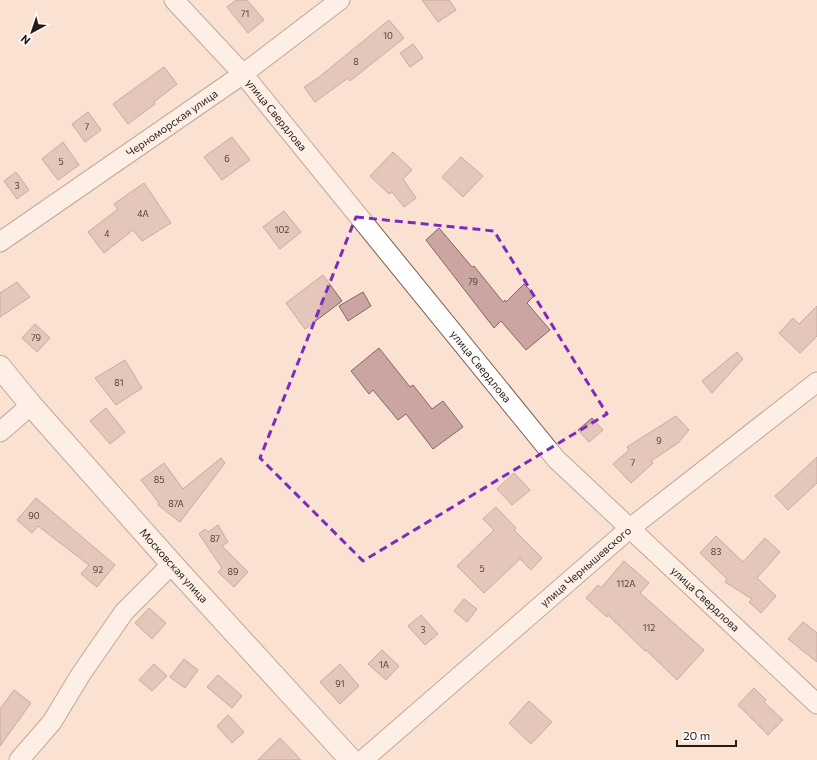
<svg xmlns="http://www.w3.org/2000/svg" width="817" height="760" font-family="Commissioner,sans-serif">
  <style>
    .building { fill: #caa5a1; stroke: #876662 }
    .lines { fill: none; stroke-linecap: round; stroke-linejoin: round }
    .street-casing { stroke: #7a5f4f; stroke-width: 21 }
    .secondary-casing { stroke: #7a5f4f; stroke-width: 24 }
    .street { stroke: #fff; stroke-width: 19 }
    .secondary { stroke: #fff; stroke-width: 22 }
    .marked { fill: none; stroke: #7b2cbf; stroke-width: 3; stroke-dasharray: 8 5; stroke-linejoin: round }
    .labels { text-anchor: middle; stroke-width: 3; stroke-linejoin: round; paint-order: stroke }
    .number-label { font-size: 9px; fill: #4f3e38 }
    .street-label { font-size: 11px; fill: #261b15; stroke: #fff }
  </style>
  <rect width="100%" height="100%" fill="#fbe1d2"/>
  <g class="building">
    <path d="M236,0H247L264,20L248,33L227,7Z"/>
    <path d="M422,0H449L456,10L438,22Z"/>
    <path d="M389,20L404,38L350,81L348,78L315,102L304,87L318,78Z"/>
    <path d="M413,44L423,58L410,67L400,53Z"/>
    <path d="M164,67L177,84L154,102L155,104L128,124L113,104Z"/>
    <path d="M88,112L101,130L85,142L72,124Z"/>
    <path d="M232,137L250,160L222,180L204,157Z"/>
    <path d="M63,142L79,165L58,180L42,159Z"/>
    <path d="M393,152L412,170L403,179L416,198L404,207L392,192L389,194L370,176Z"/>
    <path d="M461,157L483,176L463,197L442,177Z"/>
    <path d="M16,172L29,190L17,199L4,181Z"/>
    <path d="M144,183L171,223L142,241L133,230L104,253L88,232L118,209L114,204Z"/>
    <path d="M284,211L301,232L280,249L263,227Z"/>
    <path d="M439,228L472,267L474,266L503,302L505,300L506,302L524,284L535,295L527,303L550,330L526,350L501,321L494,328L426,240Z"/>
    <path d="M323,275L342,301L305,329L286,303Z"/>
    <path d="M17,282L30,297L0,317V293Z"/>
    <path d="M363,292L371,306L348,321L339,306Z"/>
    <path d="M817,306V336L800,353L779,333L793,318L799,324Z"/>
    <path d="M35,324L50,338L37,352L22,338Z"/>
    <path d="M379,348L410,387L413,385L432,409L443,401L463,427L433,449L406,414L398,420L373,390L369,394L351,371Z"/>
    <path d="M737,352L743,359L712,393L702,381Z"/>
    <path d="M125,360L142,388L116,405L95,378Z"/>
    <path d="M106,408L125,432L110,444L90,421Z"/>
    <path d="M676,416L689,430L678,443L651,461L653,463L631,483L613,464L629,450L627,447Z"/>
    <path d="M592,418L603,430L589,442L578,430Z"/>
    <path d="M817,457V483L788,510L775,496Z"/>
    <path d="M221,458L225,463L180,522L158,505L159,503L141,480L164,463L183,489Z"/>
    <path d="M514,473L530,490L512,505L497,489Z"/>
    <path d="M36,498L115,565L97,587L81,574L89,565L38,526L32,533L17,520Z"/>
    <path d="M496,507L516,528L514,530L542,558L531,570L520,559L484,593L457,566L494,530L483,519Z"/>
    <path d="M218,525L228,542L222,546L248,572L234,587L218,572L222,568L199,534L205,529L208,532Z"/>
    <path d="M716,536L743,562L765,538L780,552L757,578L776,596L761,613L749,602L752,599L725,582L727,579L700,553Z"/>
    <path d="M624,561L649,583L640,593L704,650L677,680L646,650L645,651L608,615L607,617L586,598L598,585L601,588Z"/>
    <path d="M464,599L477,609L467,622L454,611Z"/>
    <path d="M149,608L166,623L152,639L135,623Z"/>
    <path d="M421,615L438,634L425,645L408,626Z"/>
    <path d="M803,622L817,633V662L788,639Z"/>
    <path d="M382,650L399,666L386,680L368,664Z"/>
    <path d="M184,659L198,670L185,688L170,677Z"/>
    <path d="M154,664L167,676L152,691L139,680Z"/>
    <path d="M340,664L359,686L340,704L320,682Z"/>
    <path d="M218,675L242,696L232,708L207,687Z"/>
    <path d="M754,688L766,700L764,702L783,720L768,735L738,705Z"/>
    <path d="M14,690L31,703L0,746V709Z"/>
    <path d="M529,701L552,722L531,744L509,723Z"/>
    <path d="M228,715L244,732L232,743L217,726Z"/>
    <path d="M280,738L301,760H258Z"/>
  </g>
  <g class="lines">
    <defs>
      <g id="street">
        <path id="s1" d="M174,0L243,74L556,459L817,704"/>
        <path id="s2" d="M0,242L243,74L340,0"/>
        <path d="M0,432L31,405"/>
        <path d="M19,760L52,722L81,674L124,612L172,564"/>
        <path id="s3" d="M363,760L629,529L817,382"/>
      </g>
      <g id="secondary">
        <path id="s4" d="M0,367L31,405L172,564L351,760"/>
      </g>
    </defs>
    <use href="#street" class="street-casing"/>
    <use href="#secondary" class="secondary-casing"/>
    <use href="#street" class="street"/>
    <use href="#secondary" class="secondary"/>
  </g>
  <path d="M0 0H817V760H0ZM356,217L494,231L607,414L363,561L260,458Z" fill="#fbe1d2" fill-opacity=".55" fill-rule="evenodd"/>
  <path class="marked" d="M356,217L494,231L607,414L363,561L260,458Z"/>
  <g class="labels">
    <g class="number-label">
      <text x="245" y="17">71</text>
      <text x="388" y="39">10</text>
      <text x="356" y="65">8</text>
      <text x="87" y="130">7</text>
      <text x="227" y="162">6</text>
      <text x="61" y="165">5</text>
      <text x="17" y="189">3</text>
      <text x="143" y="217">4А</text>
      <text x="282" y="233">102</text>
      <text x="107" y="237">4</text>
      <text x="473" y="285">79</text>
      <text x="36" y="341">79</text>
      <text x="119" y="386">81</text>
      <text x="659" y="444">9</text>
      <text x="633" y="466">7</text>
      <text x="159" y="483">85</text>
      <text x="176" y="507">87А</text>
      <text x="34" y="519">90</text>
      <text x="215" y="542">87</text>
      <text x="716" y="555">83</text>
      <text x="482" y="572">5</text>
      <text x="98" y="573">92</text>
      <text x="233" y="575">89</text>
      <text x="626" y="587">112А</text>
      <text x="649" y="631">112</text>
      <text x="423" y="633">3</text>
      <text x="384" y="668">1А</text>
      <text x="340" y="687">91</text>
    </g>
    <g class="street-label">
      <text dy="4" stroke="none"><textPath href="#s1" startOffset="154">улица Свердлова</textPath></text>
      <text dy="4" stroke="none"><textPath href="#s2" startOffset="209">Черноморская улица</textPath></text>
      <text dy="4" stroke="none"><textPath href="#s1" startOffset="478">улица Свердлова</textPath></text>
      <text dy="4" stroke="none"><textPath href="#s4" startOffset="264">Московская улица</textPath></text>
      <text dy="4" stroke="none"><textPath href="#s3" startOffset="295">улица Чернышевского</textPath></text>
      <text dy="4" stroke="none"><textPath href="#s1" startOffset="802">улица Свердлова</textPath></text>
    </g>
  </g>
  <g transform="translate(32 32) rotate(220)" stroke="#ffffff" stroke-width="3" paint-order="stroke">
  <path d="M0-3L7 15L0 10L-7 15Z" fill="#261b15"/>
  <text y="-6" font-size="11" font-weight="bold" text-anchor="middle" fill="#261b15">N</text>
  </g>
  <path d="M677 740v6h59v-6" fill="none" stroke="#261b15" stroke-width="2"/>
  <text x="683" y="740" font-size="12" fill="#261b15" stroke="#ffffff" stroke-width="3" paint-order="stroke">20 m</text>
</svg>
